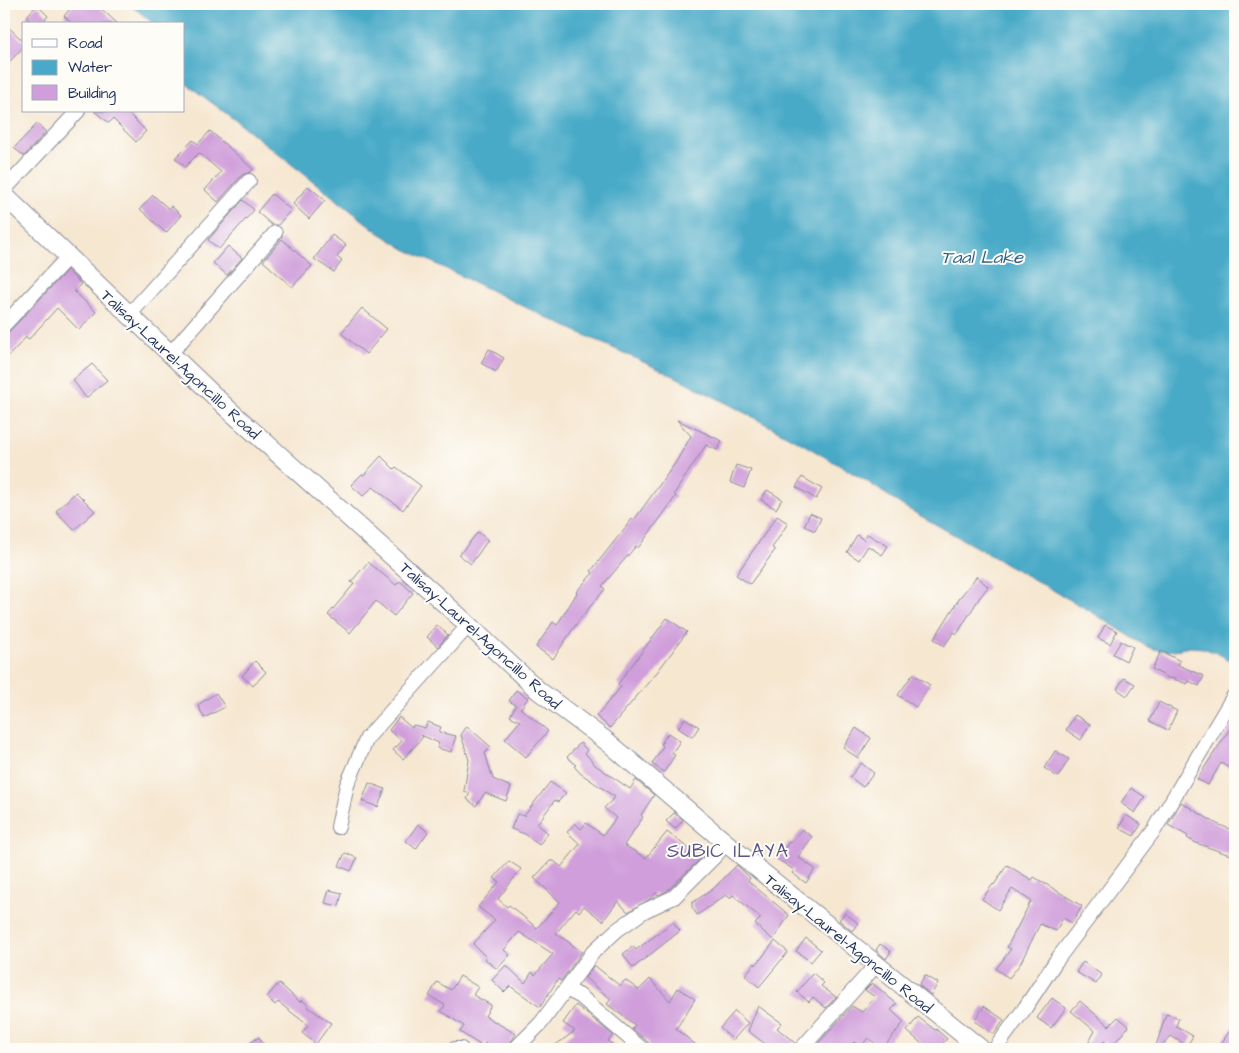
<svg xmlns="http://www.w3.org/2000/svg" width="1239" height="1053" font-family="'Architects Daughter',sans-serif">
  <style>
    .water { fill: #48aac8; stroke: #326c93 }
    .building { fill: #d09fdb }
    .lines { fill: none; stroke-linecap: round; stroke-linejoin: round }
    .minor-casing { stroke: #888b98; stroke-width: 16 }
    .major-casing { stroke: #888b98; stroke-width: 20 }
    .minor { stroke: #fff; stroke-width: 14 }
    .major { stroke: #fff; stroke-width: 18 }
    .labels { text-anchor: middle; stroke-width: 4; stroke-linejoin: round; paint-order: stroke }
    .street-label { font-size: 16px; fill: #1b2f5e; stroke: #fdfcf7 }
    .water-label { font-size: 18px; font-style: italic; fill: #2d6088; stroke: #fdfcf7 }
    .quarter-label { font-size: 19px; letter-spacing: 1px; fill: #5a568a; stroke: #fdfcf7 }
  </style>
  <rect width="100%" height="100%" fill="#fdfcf7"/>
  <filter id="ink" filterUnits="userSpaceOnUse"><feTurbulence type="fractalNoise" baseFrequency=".02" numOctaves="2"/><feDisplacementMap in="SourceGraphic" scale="10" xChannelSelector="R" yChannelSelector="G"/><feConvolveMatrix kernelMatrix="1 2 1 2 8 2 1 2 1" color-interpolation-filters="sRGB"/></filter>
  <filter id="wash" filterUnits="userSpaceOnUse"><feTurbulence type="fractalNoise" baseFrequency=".0096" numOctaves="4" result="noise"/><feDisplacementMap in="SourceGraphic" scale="20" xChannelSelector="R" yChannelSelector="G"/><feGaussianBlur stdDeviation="1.12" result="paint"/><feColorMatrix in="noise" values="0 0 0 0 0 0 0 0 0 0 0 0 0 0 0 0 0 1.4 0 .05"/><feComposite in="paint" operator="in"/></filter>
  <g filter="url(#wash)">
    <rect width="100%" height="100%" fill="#f6e7d1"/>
    <path class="water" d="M125,4H1235V663L1217,653L1203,648L1191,647L1168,651L1154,649L1144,645L1090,611L903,506L868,482L801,443L732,406L680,379L550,319L405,249L378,232L235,120L184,82V24H154L137,10Z"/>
    <g id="blocks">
      <g class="building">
        <path d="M74,4H96L118,24H73L64,16Z"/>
        <path d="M37,5L48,16L41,24H33L26,17Z"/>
        <path d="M4,23L24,42V46L4,68Z"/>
        <path d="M94,111H126L146,131L136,142L113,119L109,123Z"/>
        <path d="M37,124L46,132L24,156L14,148Z"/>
        <path d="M210,131L253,169L251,172L242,175L218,202L205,190L221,172L199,153L185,167L175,158L193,140L198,144Z"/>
        <path d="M308,186L325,200L309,219L293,204Z"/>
        <path d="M272,194L291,210L278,225H272L257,212Z"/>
        <path d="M153,195L169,209L171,206L181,215L166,233L140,209Z"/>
        <path d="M243,200L254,210L219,249L208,240Z"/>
        <path d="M332,235L346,245L337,257L342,261L334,272L314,259Z"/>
        <path d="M282,239L312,266L292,287L263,261Z"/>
        <path d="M228,246L242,258L227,275L213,263Z"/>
        <path d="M67,270L81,284L74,291L96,312L79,330L57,308L29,339L26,337L4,361V337Z"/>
        <path d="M362,308L387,329L366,354L341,333Z"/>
        <path d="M489,349L504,358L496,372L481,363Z"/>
        <path d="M92,364L107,380L86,398L73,380Z"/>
        <path d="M677,420L722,441L717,450L706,445L674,494L676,496L659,520L638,548L636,546L602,586L605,589L579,620L553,659L536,647L553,622L557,625L577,593L576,592L593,573L591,571L632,519L634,520L676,462L691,436Z"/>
        <path d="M381,456L394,469L396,467L421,486L403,510L373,487L363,496L351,485L362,474L364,475Z"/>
        <path d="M736,465L751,470L744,488L730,482Z"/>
        <path d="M802,477L822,489L816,499L796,487Z"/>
        <path d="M767,490L782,499L776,509L761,500Z"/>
        <path d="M76,492L95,511L74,530L56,511Z"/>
        <path d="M810,513L821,518L815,531L804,526Z"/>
        <path d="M777,516L788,523L772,548L775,550L750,584L736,575Z"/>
        <path d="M478,532L488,540L471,564L459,555Z"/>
        <path d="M867,534L888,546L882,555L868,546L859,560L847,552L857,535L864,540Z"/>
        <path d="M368,562L396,585L400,581L413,593L394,616L376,601L350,633L328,615L354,584L351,582Z"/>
        <path d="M977,576L988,587L980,597L957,634L954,632L944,646L934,639L961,596Z"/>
        <path d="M667,618L687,632L658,671L610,728L596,716L621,687L618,684Z"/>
        <path d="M437,625L448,635L438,647L427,637Z"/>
        <path d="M1105,625L1117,631L1110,644L1098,638Z"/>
        <path d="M1121,641L1133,647L1126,661L1113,654Z"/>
        <path d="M1161,651L1180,661L1178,665L1204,676L1199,686L1189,681L1187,684L1171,678L1170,679L1152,669Z"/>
        <path d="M255,661L266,672L253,686L242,676Z"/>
        <path d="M913,674L930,685L916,707L898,695Z"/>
        <path d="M1124,678L1135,684L1127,696L1117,689Z"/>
        <path d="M516,690L528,698L521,708H520L548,731L526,757L505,739L520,721L510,716L516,705L509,701Z"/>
        <path d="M216,693L225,707L204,718L198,705Z"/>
        <path d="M1159,702L1177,711L1168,730L1150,721Z"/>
        <path d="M1075,715L1090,724L1081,740L1066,730Z"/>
        <path d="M399,717L412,728L413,725L425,728L428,722L441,727L439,732L456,736L451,752L437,748L439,743L421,735L423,737L403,759L393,750L402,741L389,730Z"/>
        <path d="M685,718L699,727L692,737L678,728Z"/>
        <path d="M1235,721V758L1229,768L1221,763L1208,785L1197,779Z"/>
        <path d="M467,726L491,747L485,753L493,779L511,787L506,801L485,793L476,806L467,799L470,793L464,791L469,760L461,735Z"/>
        <path d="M856,728L871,738L858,758L843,748Z"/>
        <path d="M668,733L680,741L672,753L675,755L664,772L652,764L663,746L661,744Z"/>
        <path d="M580,743L587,750L585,753L595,765L630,789L636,780L654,795L641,815L643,817L624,845L646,858L667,832L701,858L667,891L658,895L656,893L650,899L628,912L618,901L603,921L584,906L579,912L576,909L556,933L582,952L561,981L558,979L540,1007L510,986L504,992L492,980L506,965L525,983L532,972L535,975L553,954L519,932L504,950L510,955L497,969L485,959L486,957L473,944L495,920L478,907L499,882L494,878L509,861L521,869L498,899L507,907L509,905L537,928L560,902L534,878L550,861H554L561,867L580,844L567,832L575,823L581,829L586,823L603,835L616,818L604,808L615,797L580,773L574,766L576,765L567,757Z"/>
        <path d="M1055,751L1069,759L1058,777L1044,768Z"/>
        <path d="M861,763L874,773L863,787L850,777Z"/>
        <path d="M550,782L566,793L558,802L555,800L537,824L548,833L539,845L525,834L511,829L517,814L524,816Z"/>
        <path d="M369,783L385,789L378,807L362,801Z"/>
        <path d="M1131,788L1145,797L1135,813L1121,803Z"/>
        <path d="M1181,802L1217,824L1235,831V842L1230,855L1196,843L1187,838L1188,836L1168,825Z"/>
        <path d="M674,813L683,820L675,829L666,821Z"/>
        <path d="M1126,815L1141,824L1134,836L1119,828Z"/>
        <path d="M418,824L428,832L416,849L406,841Z"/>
        <path d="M802,829L812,837L798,857L815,869L806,883L792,873L794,870L777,859L789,842L791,843Z"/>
        <path d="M345,853L357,858L351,871L339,866Z"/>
        <path d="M737,865L750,878L748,881L789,915L773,940L755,924L761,918L733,895L730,898L726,895L697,915L692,907V903L713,889Z"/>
        <path d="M1007,865L1032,880L1034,877L1082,906L1072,923L1063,918L1056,931L1040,924L1020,964L1009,978L996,969L1011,949L1007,947L1031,901L1012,889L998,910L982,899L993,884L994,885Z"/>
        <path d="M329,890L342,893L339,906L325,903Z"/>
        <path d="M845,913L858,923L852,931L839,920Z"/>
        <path d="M673,922L680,931L633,968L623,954L633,946L636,950Z"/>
        <path d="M806,938L821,950L811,962L796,951Z"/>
        <path d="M775,941L788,952L759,987L745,975L755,963L756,965Z"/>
        <path d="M880,944L891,951L886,959L876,950Z"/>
        <path d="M1083,962L1102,975L1096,984L1076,972Z"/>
        <path d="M594,965L620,986L625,980L639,990L650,979L670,1001L678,988L695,999L676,1029L701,1049H651L648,1042L632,1029L635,1025L607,1004L611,999L585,978Z"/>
        <path d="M813,973L824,983L821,986L836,997L826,1008L813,997L809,1002L797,992Z"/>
        <path d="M925,975L938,983L931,995L919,985Z"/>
        <path d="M460,976L478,987L473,995L491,1005L485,1016L516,1034L506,1049H495L485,1043L483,1047L460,1032L464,1026L441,1011L445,1005L429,996L437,982L451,990Z"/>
        <path d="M279,983L300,1002L302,1000L309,1006L308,1007L331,1023L316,1044L302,1033L308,1025L278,1002L275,1005L267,997Z"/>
        <path d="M872,983L897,1004L891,1010L904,1022L882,1049L868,1038L861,1047L854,1042L849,1049H836L830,1045L826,1049H820L816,1046L852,1006L862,1012L875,997L865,990Z"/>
        <path d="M1052,998L1066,1008L1051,1028L1037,1018Z"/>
        <path d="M1080,1001L1109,1026L1118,1017L1129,1026L1111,1047L1104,1041L1099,1049H1085L1095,1031L1071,1011Z"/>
        <path d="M576,1005L613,1035L608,1041L619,1049H550L575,1031L563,1023Z"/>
        <path d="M758,1006L782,1023L777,1028L795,1043L792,1049H772L748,1031Z"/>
        <path d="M984,1006L1004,1020L994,1034L974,1021Z"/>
        <path d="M735,1011L748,1023L733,1040L720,1028Z"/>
        <path d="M1166,1014L1179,1018L1176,1026L1193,1036L1187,1046L1171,1036L1159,1049H1155Z"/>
        <path d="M918,1017L935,1030L936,1029L947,1039L937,1049H916L922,1044L907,1031Z"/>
        <path d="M1235,1024V1049H1217Z"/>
        <path d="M259,1037L266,1049H241Z"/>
      </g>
    </g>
  </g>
  <g filter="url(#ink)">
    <use href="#blocks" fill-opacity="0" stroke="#888b98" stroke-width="1"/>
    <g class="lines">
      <defs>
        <g id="minor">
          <path d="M4,190L78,111"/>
          <path d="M129,315L249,181"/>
          <path d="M4,325L68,257"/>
          <path d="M170,354L275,233"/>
          <path d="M338,827L347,785L367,738L468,626"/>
          <path d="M455,1049H461"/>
          <path d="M515,1049L541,1023L566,989"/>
          <path d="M642,1049L580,996L566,989L594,951L617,930L644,911L674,897L716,855L726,843"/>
          <path d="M801,1049L877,964"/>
          <path d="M995,1049L1025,1008L1056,961L1155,829L1233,697"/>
        </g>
        <path id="major" d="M4,195L228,409L452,610L539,691L609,743L726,843L981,1049"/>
      </defs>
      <use href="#minor" class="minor-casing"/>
      <use href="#major" class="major-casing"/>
      <use href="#minor" class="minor"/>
      <use href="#major" class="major"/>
    </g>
  </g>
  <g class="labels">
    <g class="street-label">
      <text transform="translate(181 364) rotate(43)" y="6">Talisay-Laurel-Agoncillo Road</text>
      <text transform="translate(481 635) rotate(42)" y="6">Talisay-Laurel-Agoncillo Road</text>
      <text transform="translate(849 943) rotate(39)" y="6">Talisay-Laurel-Agoncillo Road</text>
    </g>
    <g class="water-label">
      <text x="982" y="263">Taal Lake</text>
    </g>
    <g class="quarter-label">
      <text x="728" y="857">SUBIC ILAYA</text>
    </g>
  </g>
  <rect width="1239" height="1053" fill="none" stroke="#fdfcf7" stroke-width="20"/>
  <rect x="22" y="22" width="162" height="90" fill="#fdfcf7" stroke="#a3aaba"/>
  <rect x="32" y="39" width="25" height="8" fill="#ffffff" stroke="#a3aaba"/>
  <text x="68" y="48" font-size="15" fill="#1b2f5e">Road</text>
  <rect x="32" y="60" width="25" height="15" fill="#48aac8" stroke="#a3aaba"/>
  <text x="68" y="72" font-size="15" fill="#1b2f5e">Water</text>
  <rect x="32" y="85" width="25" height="15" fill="#d09fdb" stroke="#a3aaba"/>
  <text x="68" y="98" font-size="15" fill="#1b2f5e">Building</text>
</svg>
